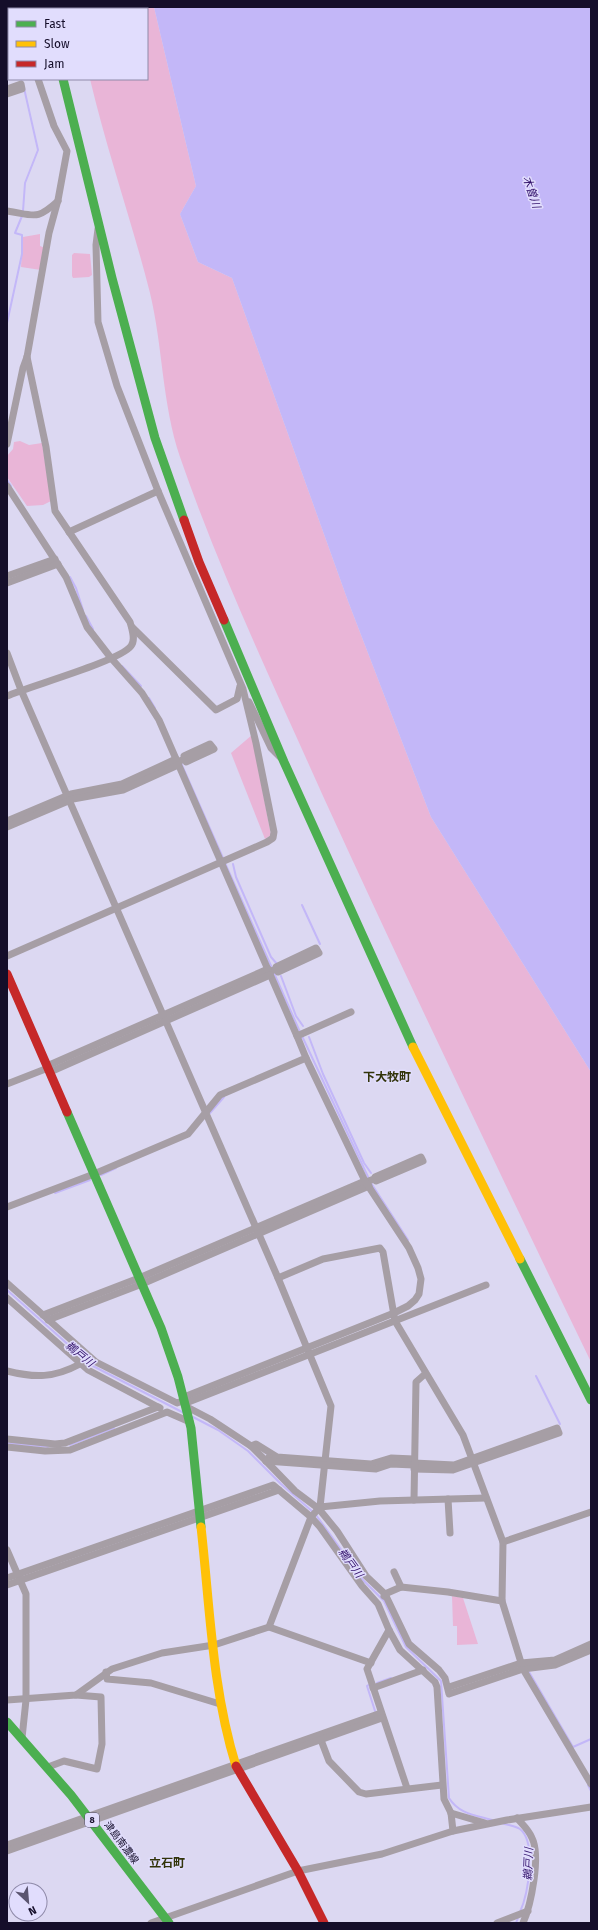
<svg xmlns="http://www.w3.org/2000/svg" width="598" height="1930" font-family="'Fira Sans','Noto Sans JP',sans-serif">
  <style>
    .green { fill: #e9b5d7 }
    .water { fill: #c3b7f8 }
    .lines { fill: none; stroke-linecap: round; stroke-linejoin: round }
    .stream { stroke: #c3b7f8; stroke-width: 2 }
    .street { stroke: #a69ea5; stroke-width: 7 }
    .fast { stroke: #4caf50; stroke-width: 9 }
    .slow { stroke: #ffc107; stroke-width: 9 }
    .jam { stroke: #c62828; stroke-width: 9 }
    .labels { text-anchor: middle; stroke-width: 3; stroke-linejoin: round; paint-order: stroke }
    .shield { fill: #e1ddfd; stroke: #524c69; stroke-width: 1 }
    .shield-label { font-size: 9px; font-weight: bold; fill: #150e2a }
    .street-label { font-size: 10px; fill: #150e2a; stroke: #e1ddfd }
    .water-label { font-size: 11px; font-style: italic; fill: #31106a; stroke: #e1ddfd }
    .quarter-label { font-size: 12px; font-weight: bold; fill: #32340a; stroke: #e1ddfd }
  </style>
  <rect width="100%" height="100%" fill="#dcd8f2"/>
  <g class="green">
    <path d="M72,7H154L196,186L180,214L198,262L232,278L348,601L431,817L591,1072V1362C500,1174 410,986 323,796C273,684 220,573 180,457C162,404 163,347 150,293C132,222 107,151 90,79H147V9H73Z"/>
    <path d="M40,234V246L45,248L41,270L21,267L23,237Z"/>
    <path d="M74,253L90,254L92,275L89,277L73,278L72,276V255Z"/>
    <path d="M20,441L29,445L42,443L51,501L43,505L27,506L7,477V456L13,449L14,442Z"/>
    <path d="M252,735L271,835L265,839L231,753Z"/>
    <path d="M452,1596L463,1598L478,1644L457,1645V1626H453Z"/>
  </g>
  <path class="water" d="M154,7H591V1072L431,817L348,601L232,278L198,262L180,214L196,186Z"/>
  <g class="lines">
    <g class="stream">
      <path d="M7,12L9,21"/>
      <path d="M23,211L25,183L38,150L24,88"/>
      <path d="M7,323L22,254V235L15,233L22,216"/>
      <path d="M7,480L11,486"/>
      <path d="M70,577L76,588L83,610"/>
      <path d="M86,616L93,629"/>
      <path d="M122,666L141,686"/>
      <path d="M149,698L155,708"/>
      <path d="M181,763L223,858"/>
      <path d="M225,863L272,968"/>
      <path d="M233,864L236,877L271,957L277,964"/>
      <path d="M302,905L320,944"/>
      <path d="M274,973L300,1032"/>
      <path d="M281,976L296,1016L303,1026"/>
      <path d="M302,1036L369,1179"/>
      <path d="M309,1037L323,1074L364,1163L371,1173"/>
      <path d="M210,1113L224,1097"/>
      <path d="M101,1175L116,1168"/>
      <path d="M371,1183L408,1240"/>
      <path d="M55,1193L90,1180"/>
      <path d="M7,1290L91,1365L184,1413"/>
      <path d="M536,1376L560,1424"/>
      <path d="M193,1417L218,1430L248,1451L281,1484L313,1512"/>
      <path d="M7,1443L48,1447"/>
      <path d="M70,1445L114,1428"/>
      <path d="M316,1515L363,1580L384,1601L406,1647L441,1681L449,1798C459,1814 475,1815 492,1820"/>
      <path d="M529,1672L573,1747L591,1739"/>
      <path d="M377,1683L391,1678"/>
      <path d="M369,1685L367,1686L375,1711"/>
      <path d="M588,1785L591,1791"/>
      <path d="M502,1823C507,1825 515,1826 520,1829C537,1843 528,1894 520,1912"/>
      <path d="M516,1923L518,1918"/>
    </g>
    <g class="street">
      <path d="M20,7V9"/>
      <path d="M40,7L41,9"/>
      <path d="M47,7V9"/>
      <path d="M7,89L21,84L22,89L7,94"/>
      <path d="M7,211C35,215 36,221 58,201"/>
      <path d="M7,444L23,368L27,357L49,233L58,200L67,151L54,126L38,79"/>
      <path d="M7,486L66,577L87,627L111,658L142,693L159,720L297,1036"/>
      <path d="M69,532L158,491"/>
      <path d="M7,576L55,559"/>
      <path d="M7,583L58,564"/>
      <path d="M132,627L216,710L237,699L240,686"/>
      <path d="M7,653L21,690L278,1278L331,1406L320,1507L311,1517L269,1627L214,1645L162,1653L112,1669L76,1695L7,1700"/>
      <path d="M7,696C30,686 120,661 131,646C136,640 132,629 130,622L55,511L46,447L27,357"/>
      <path d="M249,702L271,748L280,757"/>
      <path d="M177,762L185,759L186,762L214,749L210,744L184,756L185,759"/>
      <path d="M7,821L71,794L122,784L176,759"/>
      <path d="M7,827L73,799L123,790L178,765"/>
      <path d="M7,956L267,842L273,838L274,832L256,743L243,689L158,491L117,386L98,322L96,245L98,229"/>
      <path d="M269,972L276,969L278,972L319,953L316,948L276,967V969"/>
      <path d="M47,1066L268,969"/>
      <path d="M50,1072L270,975"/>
      <path d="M7,1084L48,1068"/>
      <path d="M366,1182L374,1179L376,1181L423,1161L421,1157L375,1177L374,1179"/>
      <path d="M7,1207L94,1174L188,1134L220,1095L306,1058L297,1036L351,1012"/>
      <path d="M278,1278L323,1259L380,1248L383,1252L395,1321L463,1435L503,1542L502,1601L523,1669L591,1784"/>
      <path d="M7,1283L96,1362L177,1403L185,1400"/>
      <path d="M7,1298L88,1370L158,1407"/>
      <path d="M43,1315L139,1278L365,1181"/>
      <path d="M48,1320L142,1284L369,1186"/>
      <path d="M7,1371C35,1378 54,1378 80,1364"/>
      <path d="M184,1397L394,1313L408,1306L415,1300L419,1294L421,1279L418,1268L409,1248L365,1181L306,1058"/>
      <path d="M186,1403L486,1285"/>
      <path d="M187,1407L210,1419L251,1446L256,1444L277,1457L371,1464L391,1458L414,1459"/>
      <path d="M7,1439L55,1444L65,1443L158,1407L160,1408"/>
      <path d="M251,1446L266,1461L269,1457"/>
      <path d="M7,1447L45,1451L70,1450L167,1412L190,1422"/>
      <path d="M266,1461L295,1491L319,1509L337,1531L366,1576L385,1594L409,1644L439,1670L445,1678L449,1694L523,1669L555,1665L591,1650"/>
      <path d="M266,1461L376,1469L391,1464L414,1465"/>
      <path d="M414,1463L454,1465L557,1428L559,1433L453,1470L414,1469"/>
      <path d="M448,1499L450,1533"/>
      <path d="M414,1500L416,1382L425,1374"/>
      <path d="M320,1507L380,1501L486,1498"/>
      <path d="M503,1542L591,1512"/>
      <path d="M7,1550L26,1594V1700L22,1738"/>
      <path d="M394,1572L401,1587"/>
      <path d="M7,1578L273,1485L311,1517L320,1527L362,1586L378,1604L389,1630L400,1650L435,1682L437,1687L444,1799L451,1813L453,1831"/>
      <path d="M7,1585L279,1490"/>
      <path d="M384,1596L385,1594L401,1587L448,1592L502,1601"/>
      <path d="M269,1627L371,1663"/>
      <path d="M389,1630L367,1669L407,1788"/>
      <path d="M106,1672L107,1679L151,1683L220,1704"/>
      <path d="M449,1687L521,1663L555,1660L591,1644"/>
      <path d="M373,1688L423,1670"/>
      <path d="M321,1740L329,1761L359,1792L366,1794L442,1785"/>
      <path d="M48,1767L64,1761L97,1769L102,1744L101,1697L76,1695"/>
      <path d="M451,1813L485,1823"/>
      <path d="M517,1818C522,1824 529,1830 532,1838C541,1856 531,1905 523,1923"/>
      <path d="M7,1845L381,1713"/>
      <path d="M7,1851L382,1718"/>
      <path d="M151,1923L298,1871L382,1854L453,1831L507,1820L591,1807"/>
      <path d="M497,1923L528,1911"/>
    </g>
    <g class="fast">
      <path d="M63,79L112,278L155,438L184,520"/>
      <path d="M224,620L284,762L413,1047"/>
      <path d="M67,1112L161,1328L178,1377L191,1428L201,1527"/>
      <path d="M520,1259L591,1400"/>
      <path d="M7,1722L71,1795L169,1923"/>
    </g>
    <g class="slow">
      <path d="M413,1047L520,1259"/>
      <path d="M201,1527C210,1607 212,1689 236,1766"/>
    </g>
    <g class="jam">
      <path d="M184,520L199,562L224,620"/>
      <path d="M7,974L67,1112"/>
      <path d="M236,1766L298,1871L324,1923"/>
    </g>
  </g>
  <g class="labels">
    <rect class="shield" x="85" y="1813" width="14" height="14" rx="3"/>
    <g class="shield-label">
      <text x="92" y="1823">8</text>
    </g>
    <g class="street-label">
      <text transform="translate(122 1842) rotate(53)" y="4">津島南濃線</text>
    </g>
    <g class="water-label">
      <text transform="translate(532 192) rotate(72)" y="4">木曽川</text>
      <text transform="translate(80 1354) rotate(39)" y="4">鵜戸川</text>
      <text transform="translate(351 1563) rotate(54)" y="4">鵜戸川</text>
      <text transform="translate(528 1864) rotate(-88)" y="4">鵜戸川</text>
    </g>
    <g class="quarter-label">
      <text x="387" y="1081">下大牧町</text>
      <text x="167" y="1867">立石町</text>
    </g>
  </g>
  <rect width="598" height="1930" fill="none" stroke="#150e2a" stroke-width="16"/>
  <rect x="8" y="8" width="140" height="72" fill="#e1ddfd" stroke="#8f8aa9"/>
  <rect x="16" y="21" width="20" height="6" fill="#4caf50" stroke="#8f8aa9"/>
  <text x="44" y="28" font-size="12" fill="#150e2a">Fast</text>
  <rect x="16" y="41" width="20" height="6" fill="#ffc107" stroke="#8f8aa9"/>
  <text x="44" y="48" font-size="12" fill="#150e2a">Slow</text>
  <rect x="16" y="61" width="20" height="6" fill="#c62828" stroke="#8f8aa9"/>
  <text x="44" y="68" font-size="12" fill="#150e2a">Jam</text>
  <g transform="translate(28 1902) rotate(154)"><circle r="19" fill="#e1ddfd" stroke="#8f8aa9"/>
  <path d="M0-3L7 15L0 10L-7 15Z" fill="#5b5570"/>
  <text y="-6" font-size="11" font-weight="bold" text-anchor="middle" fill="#150e2a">N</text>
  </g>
</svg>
